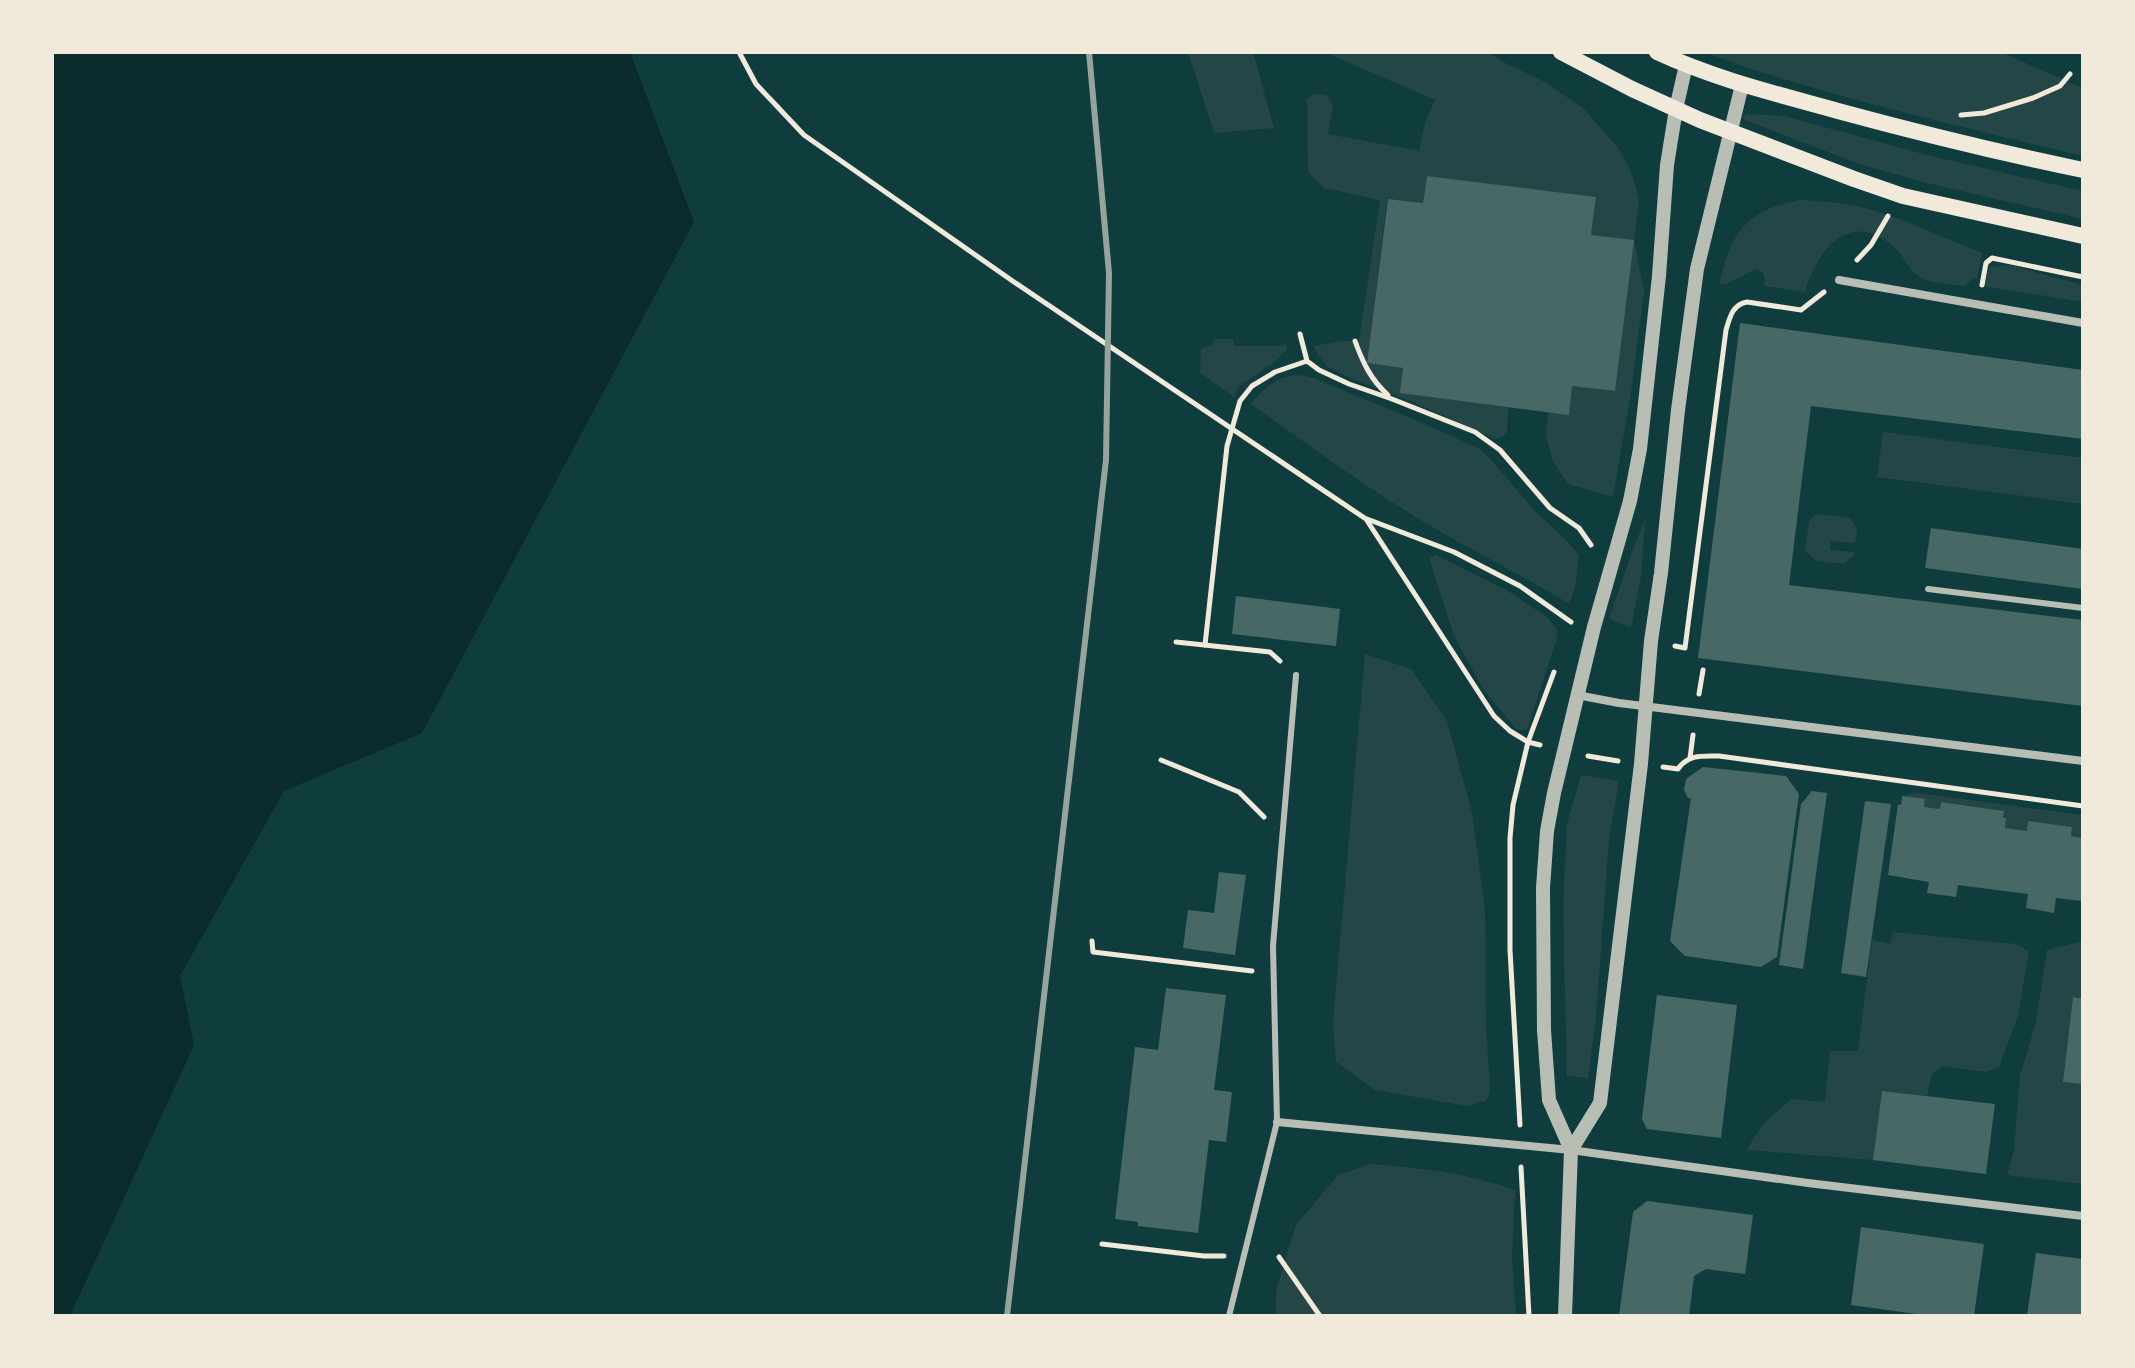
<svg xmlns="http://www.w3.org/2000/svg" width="2135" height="1368" font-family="'Fira Sans',sans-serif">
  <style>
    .green { fill: #244646 }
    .water { fill: #0a2a2b }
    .building { fill: #486865 }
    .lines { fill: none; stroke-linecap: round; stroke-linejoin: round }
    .path { stroke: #f1e9da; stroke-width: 5 }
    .service { stroke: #b8beb3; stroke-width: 6 }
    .minor { stroke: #b8beb3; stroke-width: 8 }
    .tertiary { stroke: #b8beb3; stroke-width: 14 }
    .secondary { stroke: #f1e9da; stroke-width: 16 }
    .rail { stroke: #97a49c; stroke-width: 6 }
  </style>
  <rect width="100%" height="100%" fill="#0f3d3e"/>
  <g class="green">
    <path d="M1188,52H1253L1274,128L1214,133Z"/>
    <path d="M1324,52H1489L1501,61L1547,83L1584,109L1619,149L1629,167L1635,184L1639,203L1634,240L1644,291L1631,393L1613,497L1568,484L1553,461L1546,436L1548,412L1568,414L1572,386L1615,391L1591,235L1596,197L1427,176L1423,203L1387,199L1367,363L1403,368L1401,393L1508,407L1507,432L1502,437L1496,439L1413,402L1355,380L1328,367L1318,355L1314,346L1341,341H1359L1380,200L1324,188L1308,172L1307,99L1314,94L1326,95L1333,106L1328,134L1419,151L1425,123L1435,100Z"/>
    <path d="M1703,52H2000L2083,88V156C1956,125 1826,97 1703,52Z"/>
    <path d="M1746,114L1784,116L1927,155L2083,191V219L1927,183L1859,164L1745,120L1743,117Z"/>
    <path d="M1800,200C1819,201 1838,202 1857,206C1900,216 1941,237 1982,253L1977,278L1971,280L1965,286C1950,284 1929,284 1917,275C1907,267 1903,254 1893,246C1849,209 1817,250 1805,292L1765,286C1765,277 1765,272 1756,269L1725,285L1719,284C1731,233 1746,210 1800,200Z"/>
    <path d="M2009,265L2083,285V302L1983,286L1990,267Z"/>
    <path d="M1216,339H1233L1234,346H1281L1286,344L1287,349L1272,364L1239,386L1234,397L1200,373L1201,349L1211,345Z"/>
    <path d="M1299,375L1314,378L1427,425L1478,448L1487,455L1535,511L1565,539L1579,555L1575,587L1569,604C1515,570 1457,544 1403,509C1351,477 1301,439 1251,404C1264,387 1278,376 1299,375Z"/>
    <path d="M1883,432L2083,458V504L1877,477Z"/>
    <path d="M1817,514L1850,518L1857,529L1855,543L1831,541L1830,550L1854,552V555L1843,564L1817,561L1805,551L1809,521Z"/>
    <path d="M1645,519L1641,576L1631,628L1609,618L1631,555Z"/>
    <path d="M1436,555L1508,591L1547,617L1557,630V638L1527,730H1517L1483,689L1454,636L1430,561V557Z"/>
    <path d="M1365,654L1411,669L1447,721L1472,813L1485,909L1486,1024L1490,1092L1486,1101L1467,1106L1375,1090L1336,1062L1333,1023Z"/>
    <path d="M1581,775L1619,781L1609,839L1596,1018L1588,1078L1567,1076L1563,908L1567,824Z"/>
    <path d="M1917,793L2083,815V838L2071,836L2072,827L2028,822L2027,831L2005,828L2006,819L2003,818L2004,811L1942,802L1940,809L1924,807L1925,799L1902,796Z"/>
    <path d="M1893,932L2016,944L2029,951L2018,1016L1999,1067L1986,1072L1942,1066L1932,1074L1927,1096L1882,1091L1873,1160L1748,1150C1755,1128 1775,1114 1791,1099L1825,1102L1830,1051H1858L1872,940L1890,944Z"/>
    <path d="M2083,941V999L2073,998L2063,1081L2083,1084V1184L2007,1175L2014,1151L2020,1076L2036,1022L2047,950Z"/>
    <path d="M1370,1164C1420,1168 1467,1173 1515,1190L1512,1257L1516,1316H1275L1277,1287L1296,1225L1338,1175Z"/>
  </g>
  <path class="water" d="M52,52H630L694,222L422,733L284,791L180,976L194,1045L70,1316H52Z"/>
  <g class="building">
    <path d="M1427,176L1596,197L1591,235L1634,240L1615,391L1572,386L1569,415L1400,393L1403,368L1367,363L1388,199L1423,203Z"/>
    <path d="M1740,323L2083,370V439L1811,406L1789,585L2083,620V706L1698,658Z"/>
    <path d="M1931,528L2083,549V589L1925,568Z"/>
    <path d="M1236,596L1340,609L1336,646L1232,634Z"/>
    <path d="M1703,767L1786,776L1799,794L1777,957L1761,967L1685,956L1670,941L1691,798H1688L1684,790L1686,779Z"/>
    <path d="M1812,791L1827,793L1803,969L1779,965L1801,804Z"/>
    <path d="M1902,796L1925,799L1924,807L1940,809L1941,802L2004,811L2003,818H2006L2005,828L2027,831L2028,821L2072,827L2071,836L2083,838V901L2056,898L2054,913L2026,908L2028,894L1958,885L1956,897L1927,893L1929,882L1888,875L1898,804L1901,805Z"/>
    <path d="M1865,801L1891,804L1866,977L1841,973Z"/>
    <path d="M1219,872L1246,875L1235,955L1183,948L1188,910L1214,913Z"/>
    <path d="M1166,988L1226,995L1214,1090L1232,1092L1226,1142L1209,1140L1198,1233L1138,1226V1222L1115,1219L1135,1047L1158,1050Z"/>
    <path d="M1657,995L1737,1005L1721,1138L1647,1129L1642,1119Z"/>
    <path d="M2073,997L2083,999V1084L2063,1082Z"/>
    <path d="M1882,1091L1995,1104L1986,1174L1873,1160Z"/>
    <path d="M1647,1201L1753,1215L1745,1274L1706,1269L1694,1276L1689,1316H1619L1633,1212Z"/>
    <path d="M1861,1227L1984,1244L1974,1316H1931L1851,1305Z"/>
    <path d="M2036,1253L2083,1259V1316H2027Z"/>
  </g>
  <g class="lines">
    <g class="path">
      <path d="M739,52L756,84L804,135L1014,282L1366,519L1494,716L1510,731L1528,742L1513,805L1510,838V950L1520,1125"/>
      <path d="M1961,115L1984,113L2033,98L2060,86L2070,74"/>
      <path d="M1857,260L1871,245L1888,216"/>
      <path d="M1982,285L1986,263L1992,258L2083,277"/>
      <path d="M1300,334L1307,361L1319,370L1349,384L1392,399L1475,432L1500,450L1550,508L1579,528L1591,545"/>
      <path d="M1355,341C1363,363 1371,380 1388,395"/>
      <path d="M1367,519L1454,552L1520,586L1571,622"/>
      <path d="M1176,642L1270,652L1280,661"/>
      <path d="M1205,645L1227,446L1240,401L1252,386L1275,372L1307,361"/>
      <path d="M1675,646L1685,648L1726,330C1730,317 1732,305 1747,302L1801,310L1824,292"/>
      <path d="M1699,694L1703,670"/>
      <path d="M1540,745L1528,742L1554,672"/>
      <path d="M1588,756L1618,761"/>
      <path d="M1690,758L1693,735"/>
      <path d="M1161,760L1239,792L1264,817"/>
      <path d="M1663,767L1678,769C1688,754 1703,756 1719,756L2083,806"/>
      <path d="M1092,941L1093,952L1252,971"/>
      <path d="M1521,1167L1529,1316"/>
      <path d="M1102,1244L1204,1256H1224"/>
      <path d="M1279,1257L1320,1316"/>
    </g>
    <g class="service">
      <path d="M1928,589L2083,608"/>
      <path d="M1229,1316L1277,1122L1273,946L1296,675"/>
    </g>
    <g class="minor">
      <path d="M1839,280L2083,323"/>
      <path d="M1577,695L1619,703L2083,761"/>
      <path d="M1277,1122L1571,1150L1808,1183L2083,1216"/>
    </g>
    <g class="tertiary">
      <path d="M1571,1150L1600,1103L1641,764L1651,641L1661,573L1678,410L1697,269L1742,85"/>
      <path d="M1565,1316L1571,1150L1549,1100L1544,1030L1543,888L1547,831L1554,793L1594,627L1630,501L1640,449L1659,276L1667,165L1676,109L1686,65"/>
    </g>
    <g class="secondary">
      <path d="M1561,52L1632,89L1700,120L1854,179L1903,196L2083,236"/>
      <path d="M1657,52C1715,79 1777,94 1838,111C1919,133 2001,153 2083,170"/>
    </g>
    <path class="rail" d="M1007,1316L1106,460L1109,273L1089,52"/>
  </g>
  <rect width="2135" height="1368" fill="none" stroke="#f1e9da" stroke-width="108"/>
</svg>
